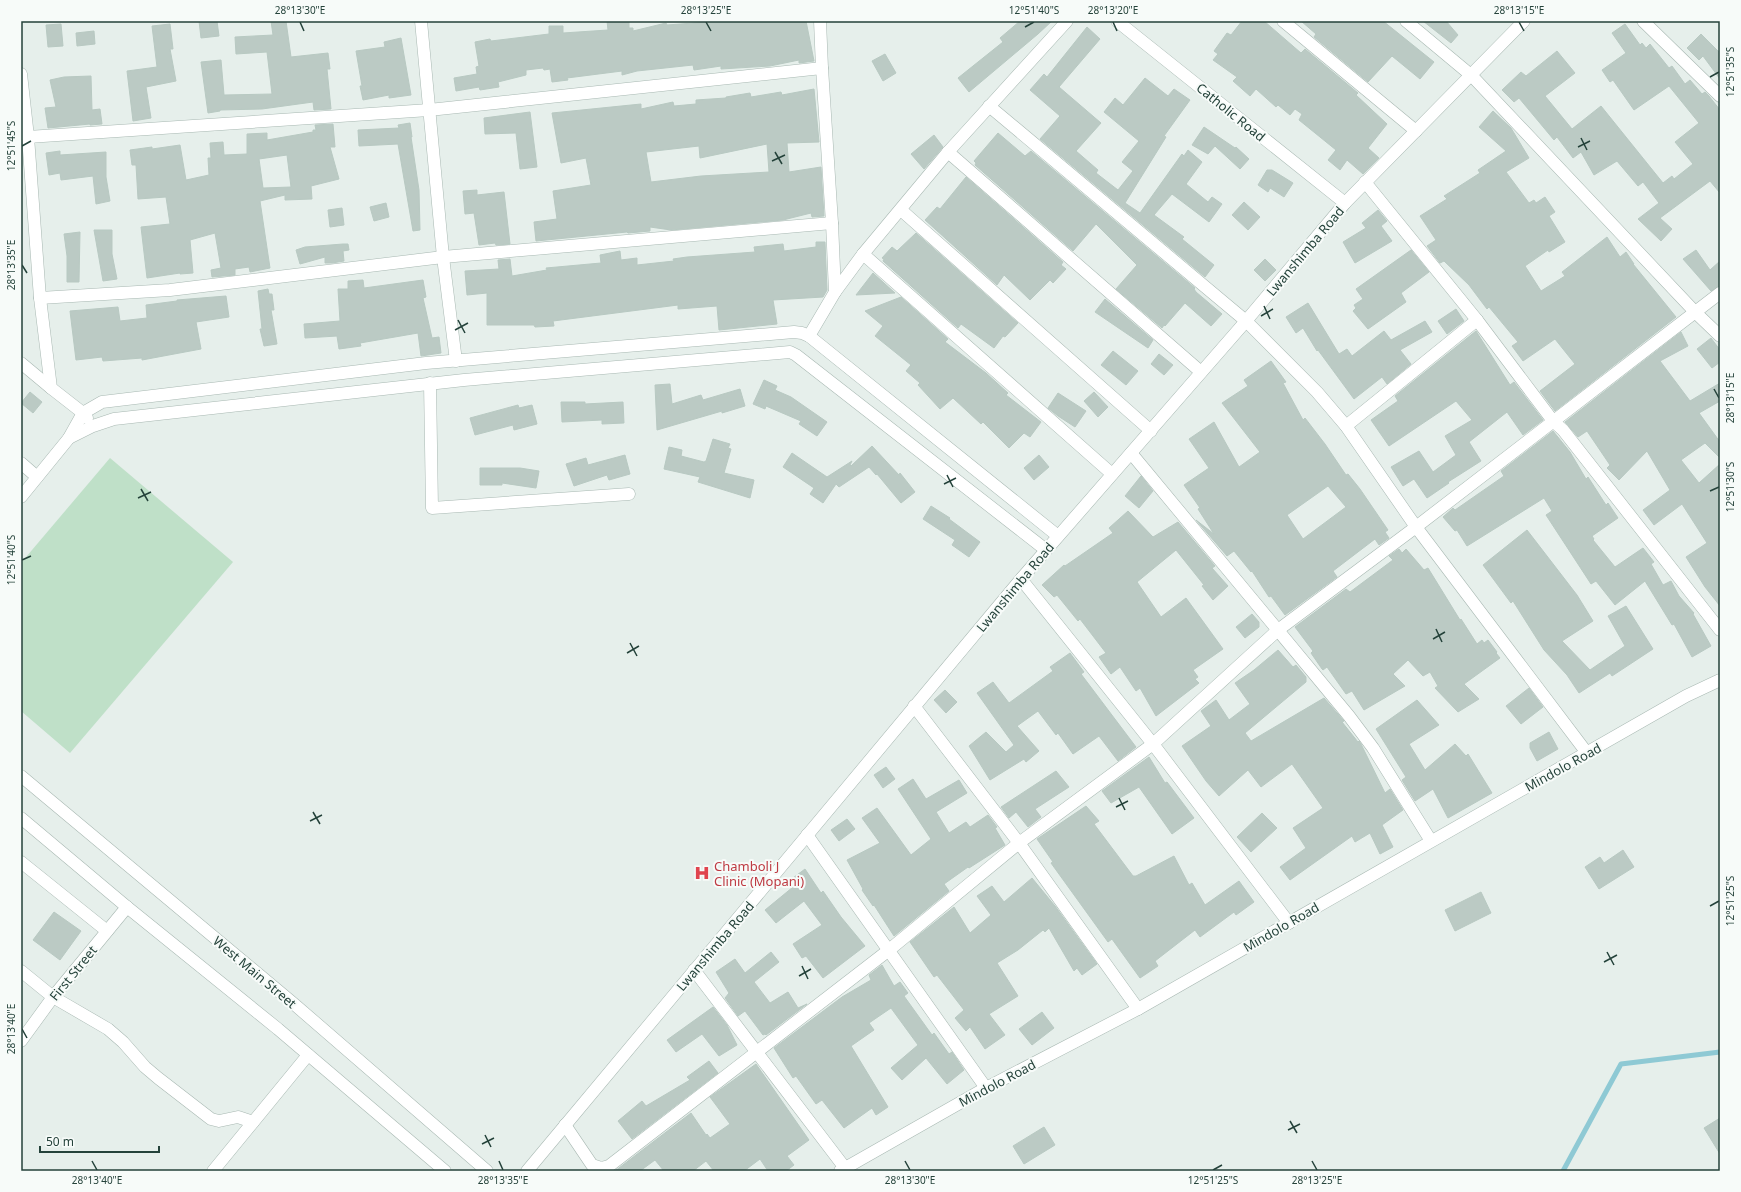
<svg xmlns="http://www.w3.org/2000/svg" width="1741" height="1192" font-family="'Noto Sans',sans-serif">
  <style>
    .green { fill: #bfe0c8 }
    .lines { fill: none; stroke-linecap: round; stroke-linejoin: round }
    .stream { stroke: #8ec9d4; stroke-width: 5 }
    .building { fill: #bbcac4; stroke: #b8c9c2; fill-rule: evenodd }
    .minor-casing { stroke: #a8b8b2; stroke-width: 13 }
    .tertiary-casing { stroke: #a8b8b2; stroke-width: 13 }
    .minor { stroke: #fff; stroke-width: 12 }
    .tertiary { stroke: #fff; stroke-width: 12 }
    .ticks { fill: none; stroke: #24423a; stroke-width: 1.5 }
    .labels { text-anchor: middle; stroke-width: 4; stroke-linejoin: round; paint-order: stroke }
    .street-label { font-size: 13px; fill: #24423a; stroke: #f7fbf9 }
    .health-label { font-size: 13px; fill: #be3a42; stroke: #f7fbf9; text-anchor: start }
    .neatline { fill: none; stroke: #24423a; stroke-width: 1.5 }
    .ticks-label { font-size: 10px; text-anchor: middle; fill: #24423a }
  </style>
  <rect width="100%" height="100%" fill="#e6efeb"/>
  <path class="green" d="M110,458L233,562L70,753L21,711V563Z"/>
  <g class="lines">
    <path class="stream" d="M1563,1171L1621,1064L1720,1052"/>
  </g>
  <g class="building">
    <path d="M199,21H217L219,36L201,38Z"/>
    <path d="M271,21H286L291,57L328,53L330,69H327L331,109L314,110L313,102L262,109L220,110V111L208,113L201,62L221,60L224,95L272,94L267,52L236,54L235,37L273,35Z"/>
    <path d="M607,21H629V28H633V31L666,23L667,25L720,21H806L814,61L799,63V60L770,66L721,69V66L694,70L693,65L637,71L622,75V71L567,78L568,80L552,82L550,69L544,70L543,68L526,70V75L498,82L499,87L480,90L479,87L456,91L454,78L477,74L476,67L479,66L475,42L490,39L491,41L549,34V26H563V33L608,30Z"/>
    <path d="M1020,21H1052L1038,34L969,92L958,78L1003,42L1000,38Z"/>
    <path d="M1242,21H1264L1301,53L1305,49L1358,93L1356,95L1387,124L1368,148L1379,158L1363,174L1347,160L1340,170L1328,160L1336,150L1299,120L1302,114L1295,109L1290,115L1278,105L1276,107L1256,89L1250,96L1233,81L1237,77L1213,60L1218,54L1214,51L1227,33L1231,35Z"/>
    <path d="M1301,21H1383L1434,62L1420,79L1392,56L1368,82L1314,37L1316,34Z"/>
    <path d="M1423,21H1446L1458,35L1451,43Z"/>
    <path d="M61,24L63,46L48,47L46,25Z"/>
    <path d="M170,24L173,49H170L176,81L146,87L151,118L133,121L127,71L157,67L152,26Z"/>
    <path d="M1625,24L1640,45L1642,43L1646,48L1650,44L1669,68L1672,66L1685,84L1690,80L1702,94L1705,92L1709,96L1720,110V193L1710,181L1660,218L1672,229L1661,241L1638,219L1659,203L1643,182L1638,186L1617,161L1594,175L1581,152L1573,158L1557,137L1554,140L1519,98L1514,102L1502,90L1521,72L1526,76L1557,51L1575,73L1545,96L1572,129L1601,106L1663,183L1672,176L1674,179L1693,164L1675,142L1699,123L1669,86L1634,110L1613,80L1610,82L1602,70L1626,53L1612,33Z"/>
    <path d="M1087,27L1100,39L1059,87L1101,123L1076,151L1098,170L1096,173L1118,190L1133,171L1122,162L1139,141L1104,112L1115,98L1123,105L1145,78L1168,96L1174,89L1190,100L1164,136L1166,137L1125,203L1140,213L1182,154L1184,156L1188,150L1202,162L1186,184L1208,202L1212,197L1222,204L1209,222L1172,194L1154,215L1184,237L1182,239L1214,265L1205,277L1040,139L1060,116L1030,90L1044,74L1047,77Z"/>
    <path d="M94,31L95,44L77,46L76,33Z"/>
    <path d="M1701,34L1720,53V79L1703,56L1699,60L1687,48Z"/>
    <path d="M401,38L411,95L389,98V95L363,100L360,86H362L356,51L385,47L384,42Z"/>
    <path d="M885,54L896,73L883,81L872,61Z"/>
    <path d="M91,76L92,110L100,109L102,124L90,125V124L48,128L45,108L56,107L50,80L64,77Z"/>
    <path d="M814,89L819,142L787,143L789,172L821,167L824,216L812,217L811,213L783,220L671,230L650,227V231L628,233L627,232L536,241L534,222L557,219L553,191L591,185L586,158L561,163L552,113L641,104V109L673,102L674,106L696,104V100L726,98V97L750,93L751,97L781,92L782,95ZM767,144L769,172L701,176L651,182L646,152L699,146L700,158Z"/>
    <path d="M1493,111L1511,128L1529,158L1506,172L1529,203L1534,200L1536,203L1545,197L1555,212L1549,216L1565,242L1549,252L1548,250L1525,266L1541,291L1565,276L1562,272L1607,237L1620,257L1626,252L1634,264H1633L1676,317L1555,411L1540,391L1575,364L1555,339L1523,361L1512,346L1518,342L1489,307L1487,309L1469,285L1444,261L1440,263L1427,246L1436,240L1420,216L1447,199L1444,196L1480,173L1478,170L1506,151L1479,127Z"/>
    <path d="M530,112L537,167L520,169L516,133L485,134L484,118Z"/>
    <path d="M410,123L412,137H411L419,190L420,230L413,231L398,144L359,146L358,130L399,128L398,125Z"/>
    <path d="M333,124L335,147H330L339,179L311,186L312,199L285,200V195L260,201L270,268L250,272L249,267L235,269V275L212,277L211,270L221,268L215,233L190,240L193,273L180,274V273L147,278L141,227L170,224L166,197L138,199L136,165H132L130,150L152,147V149L180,145L186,180L209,175L208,158H211L210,143L223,142L224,155L247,154V134L267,133V140L313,132V130H316L315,125ZM287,155L291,187L263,188L259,159Z"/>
    <path d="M1204,127L1235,148L1236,147L1249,159L1240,169L1215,146L1208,154L1192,145Z"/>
    <path d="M998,133L1025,156L1031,151L1195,288L1194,289L1196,292L1222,314L1211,326L1185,303L1165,326L1164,325L1162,328L1116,289L1137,265L1096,224L1073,251L975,165L976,163L974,161Z"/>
    <path d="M934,135L943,147L924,169L911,154Z"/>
    <path d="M60,151V155L106,152V177L110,201L96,204L93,176L61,180L60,173L49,175L46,153Z"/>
    <path d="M1267,170H1272L1293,183L1284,197L1270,188L1268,192L1258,185Z"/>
    <path d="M966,177L1063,262L1061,265L1066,269L1053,283L1050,280L1030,300L1004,275L997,285L925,220L937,207L940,209Z"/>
    <path d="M477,190V195L504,192L510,244L496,245L495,243L479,245L474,213L465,214L463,191Z"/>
    <path d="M1244,202L1260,217L1248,230L1232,215Z"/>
    <path d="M386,203L389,217L374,221L370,207Z"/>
    <path d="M342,208L344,225L330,227L328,210Z"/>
    <path d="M1378,210L1387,221L1381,226L1392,241L1355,263L1343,242L1366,228L1362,223Z"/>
    <path d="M94,230H112V254L117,279L103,281Z"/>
    <path d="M80,232L79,282H67V256L64,234Z"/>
    <path d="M916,233L1018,323L1005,337L1003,336L994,348L961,324L958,328L883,261L884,259L882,258L892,247L897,251Z"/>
    <path d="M816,242H825L827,290L823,297L773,300L777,324L719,330L717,306L678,309V305L553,321L554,326L535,327L534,325H487V293L467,295L465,271L499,269L498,260L510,259L512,276L547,270L546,268L601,263L600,255L620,251L621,260L637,258V265L674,261L673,259L687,257L755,252L754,247L763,246L783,244L784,251L816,247Z"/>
    <path d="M343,244H348L349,250L343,251L344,261L332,263H325V257L300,264L296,250L305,247Z"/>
    <path d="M1411,250L1429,272L1401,293L1406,302L1368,329L1353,311L1356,308L1354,305L1363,299L1356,289Z"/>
    <path d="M1696,250L1710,270L1720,261V286L1711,291L1683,259Z"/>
    <path d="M1265,259L1276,270L1265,281L1254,270Z"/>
    <path d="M873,273L895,293L856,295Z"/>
    <path d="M363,280L364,288L423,280L426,297L423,298L432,338L439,337L441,353L421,356L418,333L360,343L361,346L339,349L337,336L305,338L304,324L340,321L338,289H348V281Z"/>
    <path d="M268,289L269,294H272L274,310H271L277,344L264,346L260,329H262L258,291Z"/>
    <path d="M226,296L229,317L196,322L201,349L142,360V358L103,361L102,357L76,360L70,311L118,307L120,321L147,318L146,305L177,301V300Z"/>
    <path d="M901,297L948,339L945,342L986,373L1008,393L1006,395L1041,422L1030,437L1024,433L1009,448L983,422L981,424L953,398L940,409L918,385L920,383L906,371L911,365L875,336L883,326L865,311Z"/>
    <path d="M1105,299L1153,340L1148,348L1095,312Z"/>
    <path d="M1308,303L1339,354L1347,349L1352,356L1384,331L1391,340L1425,321L1432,332L1400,350L1411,364L1387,384L1382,377L1354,399L1318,350L1317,351L1303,328L1296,333L1286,317Z"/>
    <path d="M1456,309L1464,321L1447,334L1438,321Z"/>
    <path d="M1476,331L1510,385L1514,382L1543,420L1523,435L1507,412L1469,442L1481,461L1448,482L1449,483L1427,498L1414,479L1403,486L1391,467L1419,451L1433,472L1456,455L1445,436L1472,420L1456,401L1389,446L1371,420L1398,401L1395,396Z"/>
    <path d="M1681,332L1688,346L1660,361L1690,401L1720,383V401L1699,413L1720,442V458L1705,443L1681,460L1699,483L1720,464V606L1705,587L1686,557L1707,543L1682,504L1654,525L1643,510L1670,490L1647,451L1619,480L1607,468L1610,465L1587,431L1578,437L1565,422Z"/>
    <path d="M1711,338L1720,350V362L1712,368L1697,349Z"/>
    <path d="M1113,351L1138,371L1126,385L1101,365Z"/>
    <path d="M1159,354L1173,365L1164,375L1151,364Z"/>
    <path d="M1271,361L1286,382L1283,383L1303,420L1305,418L1325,444L1346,475L1348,474L1360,489L1388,530L1385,532L1389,538L1379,545L1375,539L1333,571L1337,577L1285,615L1271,596L1269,597L1252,571L1251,572L1234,551L1227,556L1196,520L1214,534L1198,509L1200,508L1184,485L1209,468L1189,439L1214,422L1239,467L1260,452L1222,403L1248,386L1244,380ZM1328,486L1346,507L1303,539L1287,515Z"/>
    <path d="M764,380L777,386L775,390L791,397L827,422L817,436L799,424L801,421L766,406L765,409L753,404Z"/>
    <path d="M670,384L672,404L701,395L703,400L740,389L745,406L722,413V411L657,430L655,385Z"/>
    <path d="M30,392L42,402L33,413L21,403Z"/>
    <path d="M1094,392L1108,407L1098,417L1084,401Z"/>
    <path d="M1058,393L1086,411L1075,427L1058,416L1048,408Z"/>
    <path d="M561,402H585V404L623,402L624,423L602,424V420L562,422Z"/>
    <path d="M518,405L519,408L532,405L537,424L514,430L513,425L475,435L470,418Z"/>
    <path d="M1553,431L1570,452L1586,479L1588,477L1606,505L1608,503L1618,518L1592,536L1594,539L1593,540L1615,567L1643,548L1654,562L1651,564L1663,585L1671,581L1679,596L1694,613L1693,614L1711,646L1692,657L1674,624L1672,625L1645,581L1615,605L1596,581L1591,584L1546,515L1552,511L1544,498L1467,546L1457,530L1455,531L1443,517L1453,508L1455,510L1504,476L1501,471Z"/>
    <path d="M713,439L730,444L728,448L731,449L724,473L754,480L750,498L698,482L700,477L664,469L669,447L682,450L681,456L704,462L706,461Z"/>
    <path d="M872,446L899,475L900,473L915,492L901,503L877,474L876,475L869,467L839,487L836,484L823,503L810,494L814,488L783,467L792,453L827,477L852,461L850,465L851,466Z"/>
    <path d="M625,455L630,474L609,480L607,475L574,486L566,464L586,458L588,465Z"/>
    <path d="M1039,455L1049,467L1034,480L1024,468Z"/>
    <path d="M480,468H520L539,471L536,488L502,483V485H480Z"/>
    <path d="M1141,476L1153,491L1139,508L1125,496Z"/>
    <path d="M931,506L950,518L949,519L980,542L969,557L952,545L955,540L923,519Z"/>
    <path d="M1128,511L1153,537L1178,522L1215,566L1212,568L1228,586L1213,600L1202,586L1204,585L1176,550L1137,582L1161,617L1186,598L1223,649L1193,670L1198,677L1195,679L1199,683L1156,716L1140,688L1136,691L1120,667L1111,674L1099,657L1106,653L1080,619L1078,621L1057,595L1054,597L1042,585L1064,565L1065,566L1113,533L1109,528Z"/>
    <path d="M1527,530L1577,595L1593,621L1562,641L1590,670L1625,646L1608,616L1626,606L1653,649L1612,676L1610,673L1579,693L1567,675L1544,650L1513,601L1511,603L1483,565Z"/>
    <path d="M1399,549L1402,553L1406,549L1424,570L1428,568L1460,620L1461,619L1477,644L1482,640L1484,643L1488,640L1497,652L1496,653L1500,658L1464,684L1479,699L1458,712L1435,688L1438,686L1430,672L1423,676L1408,660L1393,674L1405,686L1364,710L1352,691L1346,694L1327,667L1323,670L1322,669L1311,653L1313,651L1295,627L1346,589L1350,592L1393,560L1389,556Z"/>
    <path d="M1252,614L1259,622V627L1245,638L1236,627Z"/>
    <path d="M1278,650L1293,667L1296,665L1306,677V682L1245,733L1251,741L1324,698L1344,721L1342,722L1358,742L1359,741L1361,744L1385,793L1390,789L1403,810L1382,825L1393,847L1380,854L1370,833L1355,842L1352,836L1290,880L1280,867L1306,848L1293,828L1323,808L1292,764L1261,787L1248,770L1219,796L1206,781L1182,746L1211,726L1201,711L1216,700L1229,720L1250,704L1235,683L1254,670Z"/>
    <path d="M1070,653L1084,672L1081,674L1136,747L1118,761L1099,736L1073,754L1058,733L1056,735L1038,711L1017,726L1039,751L1026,762L1024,759L990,780L969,746L986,732L1006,752L1014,745L977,693L993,682L1009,703L1053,671L1050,667Z"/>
    <path d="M1529,688L1543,707L1521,724L1506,706Z"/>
    <path d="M945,690L957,702L946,713L934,700Z"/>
    <path d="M1417,700L1439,725L1409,744L1425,770L1455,744L1466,756L1468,754L1492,793L1448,818L1433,789L1415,801L1402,780L1406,777L1376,729Z"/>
    <path d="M1549,732L1558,749L1537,761L1530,748V743Z"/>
    <path d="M1149,757L1165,783L1167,782L1194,818L1172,834L1139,787L1111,803L1102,791Z"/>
    <path d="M886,767L895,779L883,788L874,775Z"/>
    <path d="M1056,771L1069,787L1035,809L1041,817L1028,827L1016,812L1009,818L1001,807Z"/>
    <path d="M913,779L926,799L959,780L967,793L936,812L949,833L966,822L970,827L988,815L997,827L995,828L1005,845L969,868L968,867L944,884L949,891L894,936L874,905L873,906L862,890L863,889L847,860L880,843L862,818L877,808L911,855L931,839L898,789Z"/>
    <path d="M1086,806L1099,821L1094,824L1133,876H1136L1174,856L1189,885L1192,883L1205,905L1239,881L1254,902L1236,915L1234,912L1200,937L1195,930L1155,961L1158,966L1140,978L1112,939L1108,942L1051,863L1053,862L1037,839Z"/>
    <path d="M1262,813L1277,828L1251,852L1237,837Z"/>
    <path d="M847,819L855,829L839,841L831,830Z"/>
    <path d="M1623,850L1634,867L1599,889L1585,867L1600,857L1604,863Z"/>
    <path d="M805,869L821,893L823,891L841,917L865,946L823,978L806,956L802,958L793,944L822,925L804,901L776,923L765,910L793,887L789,881Z"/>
    <path d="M1032,878L1055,906L1097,964L1082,975L1077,968L1074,971L1049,928L1045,932L1043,930L1018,950L997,963L1018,996L989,1014L1005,1035L985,1049L970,1027L966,1031L955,1018L964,1010L937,975L934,977L910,942L954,907L970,933L991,915L977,896L992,886L1004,902Z"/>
    <path d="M1481,892L1491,913L1455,931L1445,910Z"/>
    <path d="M54,912L81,931L60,960L33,940Z"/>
    <path d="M771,952L779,962L754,982L770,1003L788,992L798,1008L807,1004L766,1035L765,1034L763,1035L745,1011L738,1016L725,998L729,993L716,972L735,959L745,973Z"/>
    <path d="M882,965L894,986L900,982L908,993L904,996L932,1035L934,1033L949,1054L952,1052L964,1070L947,1084L926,1058L902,1080L891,1068L918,1045L891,1008L869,1023L874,1030L851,1046L888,1107L876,1115L872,1108L844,1128L822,1100L816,1104L796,1076L793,1078L774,1048L842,997L871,980L869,975Z"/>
    <path d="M713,1007L727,1025L737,1045L719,1056L702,1034L676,1052L667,1040Z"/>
    <path d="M1042,1012L1054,1028L1032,1045L1019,1029Z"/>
    <path d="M709,1061L718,1073L632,1139L618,1121L642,1101L646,1106L690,1080L687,1077Z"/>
    <path d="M756,1064L809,1140L787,1156L794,1165L786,1171H768L760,1159L744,1171H714L706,1161L693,1171H664L655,1160L640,1171H615L691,1113L706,1135L707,1134L710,1138L730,1124L710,1097Z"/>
    <path d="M1720,1118V1154L1704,1128Z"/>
    <path d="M1044,1127L1055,1145L1024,1164L1013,1146Z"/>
  </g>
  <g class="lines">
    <defs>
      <g id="minor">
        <path d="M421,21L443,257L456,361"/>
        <path d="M1117,21L1345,203"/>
        <path d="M1283,21L1416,131"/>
        <path d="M1406,21L1472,76L1696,313L1720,336"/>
        <path d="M1643,21L1720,96"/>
        <path d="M21,74L28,137L40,298L51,388L83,413L87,418"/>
        <path d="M989,106L1246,321L1317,392L1346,426L1416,527L1587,753"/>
        <path d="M28,137L429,110L822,68L820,21"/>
        <path d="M948,152L1201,372"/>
        <path d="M1365,182L1477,320L1553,421L1563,430L1720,630"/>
        <path d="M901,210L1151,431"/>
        <path d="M863,254L1112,474"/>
        <path d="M835,292L863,254L948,152L1067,21"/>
        <path d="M40,298L170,290L443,257L832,223"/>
        <path d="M809,336L835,292L832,223L822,68"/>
        <path d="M21,363L51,388"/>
        <path d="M430,383L432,508L629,494"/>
        <path d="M1346,426L1477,320"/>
        <path d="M69,438L93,426L114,419L464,380L790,352L796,355L1046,550"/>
        <path d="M1131,453L1349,716L1373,748L1431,841"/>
        <path d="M21,463L37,477"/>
        <path d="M21,497L69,438L83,413L102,402L426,363L794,332L802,333L809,336L1058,536"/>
        <path d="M1021,579L1153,744L1289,923"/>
        <path d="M914,706L1019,843L1138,1009"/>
        <path d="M21,776L294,1004L487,1171"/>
        <path d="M21,818L127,907L278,1029L445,1171"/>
        <path d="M807,835L986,1088"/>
        <path d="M21,862L107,931"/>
        <path d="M694,970L845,1168"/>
        <path d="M21,971L53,997L108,1029L123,1042L145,1067L158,1078L211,1119L219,1121L238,1117L253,1122"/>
        <path d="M21,1041L53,997L127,907"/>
        <path d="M565,1125L592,1165L601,1168L609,1166L889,950L1019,843L1153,744L1278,630L1416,527L1720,293"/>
        <path d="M213,1171L308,1055"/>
        <path d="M527,1171L1021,579L1246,321L1345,203L1524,21"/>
      </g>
      <path id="tertiary" d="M840,1171L986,1088L1138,1009L1686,696L1720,680"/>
    </defs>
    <use href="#minor" class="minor-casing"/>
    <use href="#tertiary" class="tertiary-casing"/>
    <use href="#minor" class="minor"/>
    <use href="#tertiary" class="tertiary"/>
  </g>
  <path class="ticks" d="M300,22L304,31M706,22L711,31M1113,22L1117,31M1519,22L1524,31M1025,27L1034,22M1710,77L1719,72M1581,138L1587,150M22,146L31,141M1578,147L1590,141M775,152L782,164M772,161L785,155M22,265L27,273M1264,306L1270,319M1261,316L1273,309M458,320L465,333M455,330L468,323M1714,389L1719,398M947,475L953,487M944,484L956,478M141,489L148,501M1710,491L1719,487M138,498L151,492M22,560L31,556M1436,629L1442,642M1433,639L1445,632M630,643L637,656M627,653L639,646M1119,798L1125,810M1116,807L1128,801M313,812L320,824M310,821L322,815M1710,906L1719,901M1607,952L1614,965M1604,962L1617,955M802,966L808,979M799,976L811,969M22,1029L27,1038M1290,1121L1297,1133M1288,1130L1300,1124M485,1135L491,1147M482,1144L494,1138M92,1161L97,1170M499,1161L503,1170M905,1161L910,1170M1312,1161L1317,1170M1213,1170L1222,1165"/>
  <defs>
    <symbol id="hospital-bare" viewBox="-9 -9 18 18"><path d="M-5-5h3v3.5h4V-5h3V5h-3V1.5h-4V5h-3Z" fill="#e0444e" stroke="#f7fbf9" stroke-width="2.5" paint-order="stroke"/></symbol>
  </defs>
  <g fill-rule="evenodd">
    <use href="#hospital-bare" x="691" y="862" width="22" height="22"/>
  </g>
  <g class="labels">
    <g class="street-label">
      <text transform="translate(1231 112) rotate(39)" y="5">Catholic Road</text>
      <text transform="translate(1305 251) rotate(-50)" y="5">Lwanshimba Road</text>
      <text transform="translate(1015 587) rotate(-50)" y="5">Lwanshimba Road</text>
      <text transform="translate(1563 767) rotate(-29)" y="5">Mindolo Road</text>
      <text transform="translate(1281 927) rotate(-30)" y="5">Mindolo Road</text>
      <text transform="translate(715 946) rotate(-50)" y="5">Lwanshimba Road</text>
      <text transform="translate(255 972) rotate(40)" y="5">West Main Street</text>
      <text transform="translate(73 973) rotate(-51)" y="5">First Street</text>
      <text transform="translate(997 1083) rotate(-28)" y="5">Mindolo Road</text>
    </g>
    <g class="health-label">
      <text x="714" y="871">Chamboli J<tspan x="714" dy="15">Clinic (Mopani)</tspan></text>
    </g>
  </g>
  <rect width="1741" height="1192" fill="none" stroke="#f7fbf9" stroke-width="44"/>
  <path d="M40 1146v6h119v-6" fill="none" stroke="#24423a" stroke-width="2"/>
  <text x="46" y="1146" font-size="12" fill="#24423a" stroke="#f7fbf9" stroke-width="3" paint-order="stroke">50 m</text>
  <rect x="22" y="22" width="1697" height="1148" class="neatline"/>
  <g class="ticks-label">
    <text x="300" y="14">28°13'30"E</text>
    <text x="706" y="14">28°13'25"E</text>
    <text x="1034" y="14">12°51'40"S</text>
    <text x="1113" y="14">28°13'20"E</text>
    <text x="1519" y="14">28°13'15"E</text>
    <text transform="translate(1730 72) rotate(-90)" y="4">12°51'35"S</text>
    <text transform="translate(11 146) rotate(-90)" y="4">12°51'45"S</text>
    <text transform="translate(11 265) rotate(-90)" y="4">28°13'35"E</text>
    <text transform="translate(1730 398) rotate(-90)" y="4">28°13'15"E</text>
    <text transform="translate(1730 487) rotate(-90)" y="4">12°51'30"S</text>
    <text transform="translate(11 560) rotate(-90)" y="4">12°51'40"S</text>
    <text transform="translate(1730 901) rotate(-90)" y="4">12°51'25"S</text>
    <text transform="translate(11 1029) rotate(-90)" y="4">28°13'40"E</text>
    <text x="97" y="1184">28°13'40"E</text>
    <text x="503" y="1184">28°13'35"E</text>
    <text x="910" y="1184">28°13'30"E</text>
    <text x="1213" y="1184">12°51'25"S</text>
    <text x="1317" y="1184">28°13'25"E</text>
  </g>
</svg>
